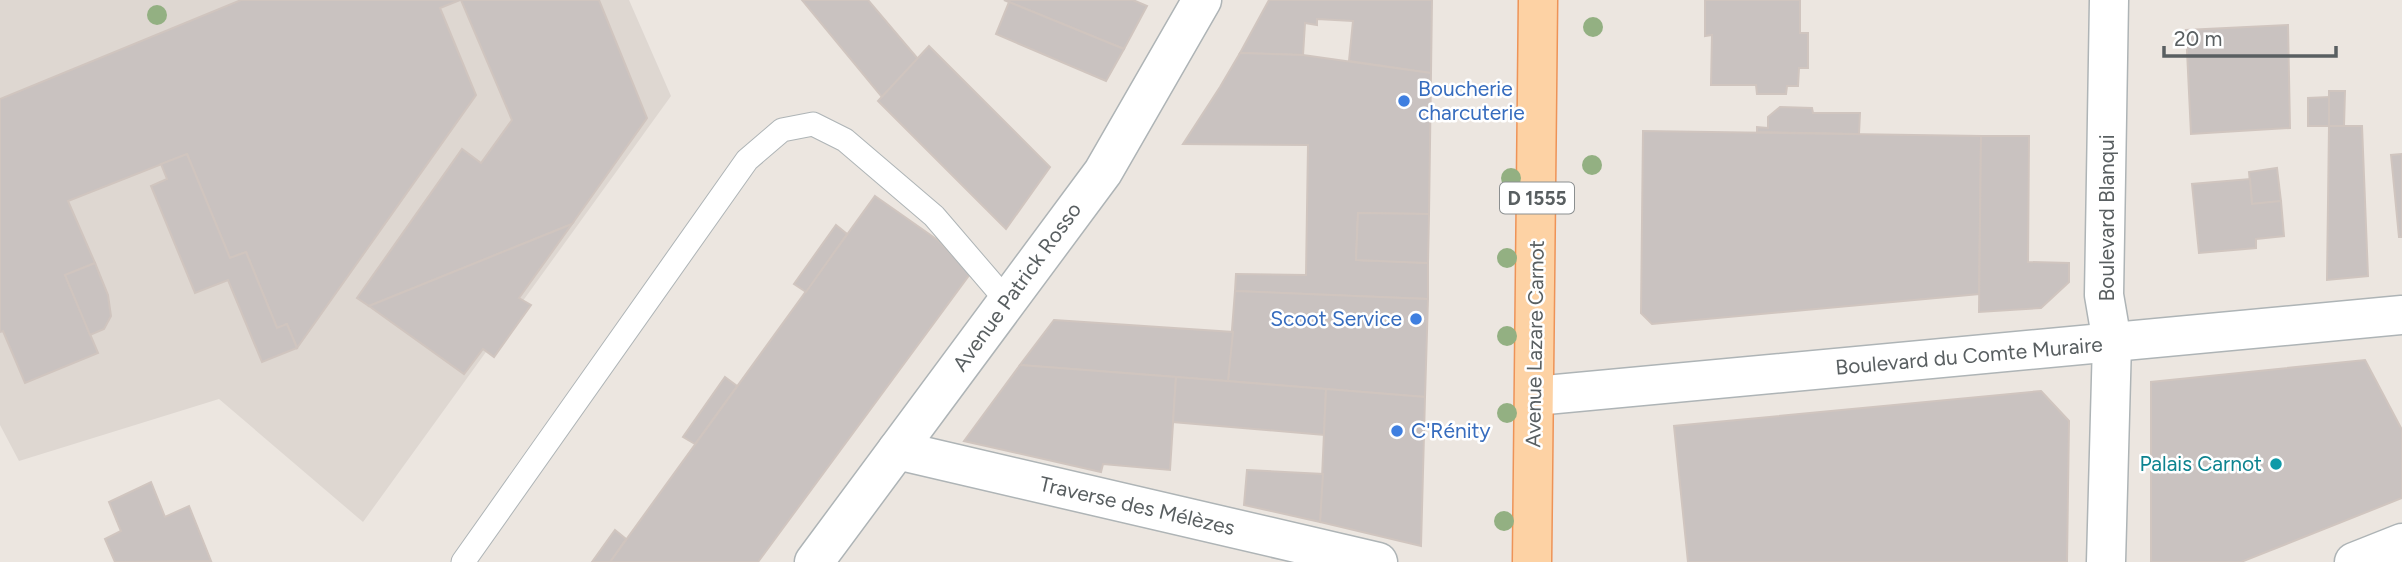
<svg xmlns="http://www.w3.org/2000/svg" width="2402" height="562" font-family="Figtree,sans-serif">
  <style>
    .education { fill: #ded7d1 }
    .building { fill: #c9c2c0; stroke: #d0c5bf; stroke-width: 2 }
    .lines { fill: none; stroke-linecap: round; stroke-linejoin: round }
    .service-casing { stroke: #aeb4b6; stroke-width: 25 }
    .minor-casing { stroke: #aeb4b6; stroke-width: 41 }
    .tertiary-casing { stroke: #aeb4b6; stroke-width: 41 }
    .primary-casing { stroke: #ee9357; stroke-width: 41 }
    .service { stroke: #fff; stroke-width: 23 }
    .minor { stroke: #fff; stroke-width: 38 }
    .tertiary { stroke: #fff; stroke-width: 38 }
    .primary { stroke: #fdd2a4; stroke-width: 38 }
    .tree { fill: #93b082 }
    .shop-dot { fill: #3f7fe0; stroke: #fff; stroke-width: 2.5 }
    .culture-dot { fill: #0f9aa8; stroke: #fff; stroke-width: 2.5 }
    .labels { text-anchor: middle; stroke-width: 5; stroke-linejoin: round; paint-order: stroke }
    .shield { fill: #fff; stroke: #8b8f90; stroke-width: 2 }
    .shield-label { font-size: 19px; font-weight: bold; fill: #595f61 }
    .shop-label { font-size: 21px; fill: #366cbe; stroke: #fff; text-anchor: start }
    .street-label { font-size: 21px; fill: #595f61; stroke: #fff }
    .culture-label { font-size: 21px; fill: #0d838f; stroke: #fff; text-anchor: end }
  </style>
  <rect width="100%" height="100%" fill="#ece6e0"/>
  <path class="education" d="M0,0H629L671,96L363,522L219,399L19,461L0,425Z"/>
  <g class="building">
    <path d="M241,0H460L440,8L476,95L297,348L287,324L277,328L246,252L230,258L187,154L68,201L95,263L65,275L98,353L25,383L3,331L0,332V99Z"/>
    <path d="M461,0H599L647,118L572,224L369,306L357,298L462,149L481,163L512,120Z"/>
    <path d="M802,0H868L918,59L882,97Z"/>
    <path d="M1004,0H1133L1147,6L1124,49Z"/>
    <path d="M1269,0H1432L1431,73L1349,61L1353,21L1317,19V25L1305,23L1303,55L1240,53Z"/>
    <path d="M1705,0H1800V33H1808V68H1799L1798,86H1787L1786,94H1757L1756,85H1711L1712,35L1705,36Z"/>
    <path d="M1009,2L1124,49L1106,81L996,34Z"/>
    <path d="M2288,25L2290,128L2191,134L2186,30Z"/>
    <path d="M929,46L1050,167L1006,229L878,101Z"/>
    <path d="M1240,53L1303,55L1431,73L1429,214L1358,213L1356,260L1428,263V299L1235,291L1236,274L1306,275L1308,145L1183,144L1220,87Z"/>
    <path d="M2329,91H2345L2344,126H2329Z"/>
    <path d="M2329,97V126H2308V98Z"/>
    <path d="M1780,107L1812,108L1813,113H1860L1859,134L1757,132V127L1768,128V117Z"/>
    <path d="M2329,126H2362L2368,276L2327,280Z"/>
    <path d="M1643,131L1981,136L1979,294L1652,324L1641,313Z"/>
    <path d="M1981,136H2029L2028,262L2069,263V282L2041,308L1979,312Z"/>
    <path d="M187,154L230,258L246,252L277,328L287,324L297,348L262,362L228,280L195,293L151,186L167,179L161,164Z"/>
    <path d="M2402,154V237H2399L2391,155Z"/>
    <path d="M2277,168L2281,201L2252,204L2249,172Z"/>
    <path d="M2250,179L2252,204L2281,201L2284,236L2256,239V248L2199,253L2192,184Z"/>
    <path d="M875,196L939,241L970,274L758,562H610Z"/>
    <path d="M1358,213L1429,214L1428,263L1356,260Z"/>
    <path d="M572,224L519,298L531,305L494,357L483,349L464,374L369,306Z"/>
    <path d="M836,225L847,234L806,292L794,284Z"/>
    <path d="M95,263L108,295L111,316L104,329L90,335L65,275Z"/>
    <path d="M1235,291L1428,299L1425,397L1228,381Z"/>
    <path d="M1054,320L1233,332L1228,381L1020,365Z"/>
    <path d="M2365,360L2402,430V498L2241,562H2151V382Z"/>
    <path d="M1020,365L1176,377L1170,470L1103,464L1101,472L964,441Z"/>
    <path d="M725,377L737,386L695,444L683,437Z"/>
    <path d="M1176,377L1326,389L1324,435L1173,422Z"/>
    <path d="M1326,389L1425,397L1421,546L1320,522Z"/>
    <path d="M2041,391L2069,421L2067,562H1688L1674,426Z"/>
    <path d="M1247,470L1323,474L1320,522L1244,505Z"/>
    <path d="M151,482L165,517L189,506L211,561L115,562L105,539L121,531L109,502Z"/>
    <path d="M615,530L626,539L610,562H592Z"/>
  </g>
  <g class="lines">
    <defs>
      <path id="service" d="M463,562L747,160L782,130L813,124L845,140L934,216L1007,301"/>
      <g id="minor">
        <path d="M897,450L1378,562"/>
        <path d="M814,562L1103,172L1202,0"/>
        <path d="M2106,562L2112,342L2104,295L2109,0"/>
        <path d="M2354,562L2402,543"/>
      </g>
      <path id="tertiary" d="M1535,396L2402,315"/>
      <path id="primary" d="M1532,562L1538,0"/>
    </defs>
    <use href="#service" class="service-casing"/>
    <use href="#minor" class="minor-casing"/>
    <use href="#tertiary" class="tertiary-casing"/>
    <use href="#primary" class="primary-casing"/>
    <use href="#service" class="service"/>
    <use href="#minor" class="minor"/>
    <use href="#tertiary" class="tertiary"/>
    <use href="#primary" class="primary"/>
  </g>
  <g class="tree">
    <circle cx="157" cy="15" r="10"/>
    <circle cx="1593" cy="27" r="10"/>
    <circle cx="1592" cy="165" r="10"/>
    <circle cx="1511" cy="178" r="10"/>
    <circle cx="1507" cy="258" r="10"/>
    <circle cx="1507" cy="336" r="10"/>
    <circle cx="1507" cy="413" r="10"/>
    <circle cx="1504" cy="521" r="10"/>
  </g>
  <g class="shop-dot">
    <circle cx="1404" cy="101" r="7"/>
    <circle cx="1416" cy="319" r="7"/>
    <circle cx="1397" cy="431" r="7"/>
  </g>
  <circle class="culture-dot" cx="2276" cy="464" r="7"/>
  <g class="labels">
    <rect class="shield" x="1500" y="182.5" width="74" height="31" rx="5"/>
    <g class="shield-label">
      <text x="1537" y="205">D 1555</text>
    </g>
    <g class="shop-label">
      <text x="1418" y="96">Boucherie<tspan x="1418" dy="24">charcuterie</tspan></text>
      <text x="1402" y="326" text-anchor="end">Scoot Service</text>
      <text x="1411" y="438">C'Rénity</text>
    </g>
    <g class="street-label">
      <text transform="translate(2107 218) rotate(-90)" y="7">Boulevard Blanqui</text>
      <text transform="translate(1017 287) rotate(-54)" y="7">Avenue Patrick Rosso</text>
      <text transform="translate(1535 344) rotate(-89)" y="7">Avenue Lazare Carnot</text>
      <text transform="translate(1969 356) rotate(-5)" y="7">Boulevard du Comte Muraire</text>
      <text transform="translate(1137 506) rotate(13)" y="7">Traverse des Mélèzes</text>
    </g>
    <g class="culture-label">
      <text x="2262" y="471">Palais Carnot</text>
    </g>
  </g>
  <path d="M2164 46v10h172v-10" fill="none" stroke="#595f61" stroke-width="3.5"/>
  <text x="2174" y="46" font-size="21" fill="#595f61" stroke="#ffffff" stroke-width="5" paint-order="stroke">20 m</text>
</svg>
